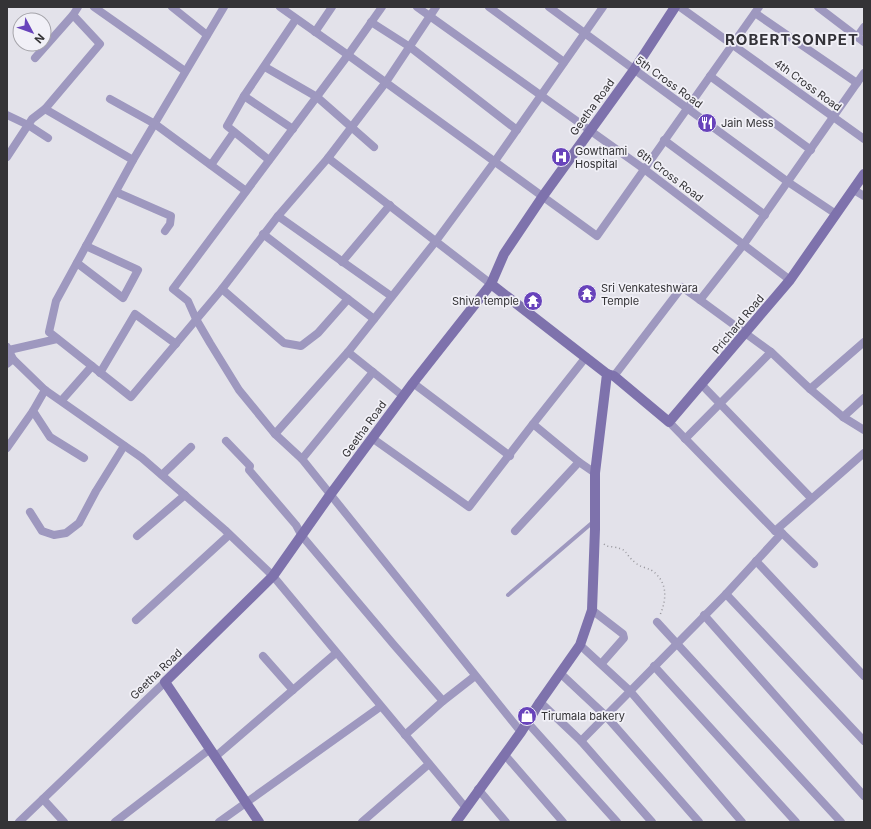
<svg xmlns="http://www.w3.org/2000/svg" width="871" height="829" font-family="Inter,sans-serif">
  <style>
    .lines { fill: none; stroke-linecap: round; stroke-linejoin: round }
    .path { stroke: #98979d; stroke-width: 1.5; stroke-dasharray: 1 3; stroke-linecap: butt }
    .lane { stroke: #9e98bf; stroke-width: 4 }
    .street { stroke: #9e98bf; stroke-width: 8 }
    .secondary { stroke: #7e72ac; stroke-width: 10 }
    .labels { text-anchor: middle; stroke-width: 3.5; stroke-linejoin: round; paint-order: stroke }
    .street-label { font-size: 11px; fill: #343336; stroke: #f1f0f7 }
    .poi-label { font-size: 11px; fill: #343336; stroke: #f1f0f7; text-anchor: start }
    .district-label { font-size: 15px; font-weight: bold; letter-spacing: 1px; fill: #333238; stroke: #f1f0f7 }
  </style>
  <rect width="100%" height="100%" fill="#e3e2ea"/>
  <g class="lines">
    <path class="path" d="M604,544L606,546C632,549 621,552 637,564C641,567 647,568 651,570C668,581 667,599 660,615"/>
    <path class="lane" d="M508,595L593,522"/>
    <g class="street">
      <path d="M78,7L73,15L100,44L45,109L133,160"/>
      <path d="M94,7L185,71"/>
      <path d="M172,7L207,35"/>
      <path d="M224,7L133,160L56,301L49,332L131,397L222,289L278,216L328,158L386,82L436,7"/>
      <path d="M280,7L348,55L382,7"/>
      <path d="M417,7L644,169L790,280"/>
      <path d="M489,7L564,62"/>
      <path d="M549,7L788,182L836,214"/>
      <path d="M680,7L864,139"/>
      <path d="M818,7L864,42"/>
      <path d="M755,13L857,83"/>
      <path d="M371,22L410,47L517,130"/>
      <path d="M315,32L332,7"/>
      <path d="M857,37L864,27"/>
      <path d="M35,58L73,15"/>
      <path d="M265,67L317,97L374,147"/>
      <path d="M864,73L744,244L700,300L771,352L810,389L843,417L864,430"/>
      <path d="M710,76L811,150"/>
      <path d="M244,96L227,126L269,160"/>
      <path d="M110,99L155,124L246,191"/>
      <path d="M7,115L28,125L48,138"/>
      <path d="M293,129L244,96L296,19"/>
      <path d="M664,140L765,215"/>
      <path d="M7,157L32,119L45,109"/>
      <path d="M328,158L491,284"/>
      <path d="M211,165L234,132"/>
      <path d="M854,190L864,196"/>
      <path d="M116,192L171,216L170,224L165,231"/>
      <path d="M278,216L391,296"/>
      <path d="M263,234L374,319"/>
      <path d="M342,262L390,205"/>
      <path d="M77,263L123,298L138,270L86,246"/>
      <path d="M222,289L284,343L301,346L318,333L348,299"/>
      <path d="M7,347L13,359L45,390L142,458L225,530L273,576L466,808"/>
      <path d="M9,350L57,339"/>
      <path d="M348,352L403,396"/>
      <path d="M7,364L13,359"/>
      <path d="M100,373L135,314L176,344"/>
      <path d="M614,376L682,287L700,300"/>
      <path d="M413,383L510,456"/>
      <path d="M702,385L811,498"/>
      <path d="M810,389L864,342"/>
      <path d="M45,390L33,411L50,437L84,458"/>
      <path d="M62,400L92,366"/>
      <path d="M843,417L864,398"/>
      <path d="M669,422L775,531L782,533L814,564"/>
      <path d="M275,434L348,352L436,241L495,161L603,7"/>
      <path d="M372,438L469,507L533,424"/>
      <path d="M685,439L771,352"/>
      <path d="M226,441L250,466L249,470L296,525L302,536L394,645L443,701"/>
      <path d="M7,448L33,411"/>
      <path d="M302,459L373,372"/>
      <path d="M579,462L533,424L586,357"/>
      <path d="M162,475L191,447"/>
      <path d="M30,512L42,531L54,535L66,533L79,523L96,491L124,446"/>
      <path d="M515,531L579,462L595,473"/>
      <path d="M775,531L864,453"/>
      <path d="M137,536L185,495"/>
      <path d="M756,561L864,676"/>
      <path d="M726,594L864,741"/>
      <path d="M592,610L623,634L624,638L602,663"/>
      <path d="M704,615L864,796"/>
      <path d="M136,620L229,535"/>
      <path d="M657,622L841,822"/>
      <path d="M580,645L630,691L742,822"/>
      <path d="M263,656L293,690"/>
      <path d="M654,666L796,822"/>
      <path d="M560,673L606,716L699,822"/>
      <path d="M540,702L581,741L726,594L782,533"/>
      <path d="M527,722L617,822"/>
      <path d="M521,732L302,459L275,434L239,390L210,343L196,319L188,301L173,289L348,55L597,236L759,7"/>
      <path d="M405,735L443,701L475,676"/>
      <path d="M581,741L652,822"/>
      <path d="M505,755L563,822"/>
      <path d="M215,757L336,653"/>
      <path d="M478,789L506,822"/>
      <path d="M43,799L64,822"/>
      <path d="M19,822L165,682"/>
      <path d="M115,822L210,749"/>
      <path d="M219,822L380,707"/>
      <path d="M362,822L429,764"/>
    </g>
    <g class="secondary">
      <path d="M607,374L614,376L669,422L790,280L864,174"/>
      <path d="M259,822L165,682L273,576L330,495L413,383L491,284L504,254L543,196L634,70L675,7"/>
      <path d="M456,822L521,732L540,702L580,645L592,610L595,529V473L607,374L491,284"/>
    </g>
  </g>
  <defs>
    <symbol id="restaurant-disc" viewBox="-11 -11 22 22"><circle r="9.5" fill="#6843bb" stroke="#f1f0f7"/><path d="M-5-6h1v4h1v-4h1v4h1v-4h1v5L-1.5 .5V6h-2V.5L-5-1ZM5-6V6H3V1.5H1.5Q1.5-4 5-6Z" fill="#fff"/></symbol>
    <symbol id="hospital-disc" viewBox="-11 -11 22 22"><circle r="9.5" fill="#6843bb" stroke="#f1f0f7"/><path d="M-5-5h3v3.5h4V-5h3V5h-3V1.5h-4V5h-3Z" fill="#fff"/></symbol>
    <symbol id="temple-disc" viewBox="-11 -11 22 22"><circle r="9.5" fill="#6843bb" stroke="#f1f0f7"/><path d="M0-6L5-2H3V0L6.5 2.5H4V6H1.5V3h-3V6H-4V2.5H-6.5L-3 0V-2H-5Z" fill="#fff"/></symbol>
    <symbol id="shop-disc" viewBox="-11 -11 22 22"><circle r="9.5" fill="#6843bb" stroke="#f1f0f7"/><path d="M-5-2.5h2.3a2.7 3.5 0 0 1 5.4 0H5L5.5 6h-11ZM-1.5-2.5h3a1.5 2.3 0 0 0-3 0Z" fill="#fff"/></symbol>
  </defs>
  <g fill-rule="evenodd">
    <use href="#restaurant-disc" x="696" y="112" width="22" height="22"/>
    <use href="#hospital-disc" x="550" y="146" width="22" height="22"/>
    <use href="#temple-disc" x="576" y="283" width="22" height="22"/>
    <use href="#temple-disc" x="522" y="290" width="22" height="22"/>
    <use href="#shop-disc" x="516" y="705" width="22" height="22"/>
  </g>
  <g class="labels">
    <g class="street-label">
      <text transform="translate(669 82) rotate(36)" y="4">5th Cross Road</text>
      <text transform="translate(808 85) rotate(36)" y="4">4th Cross Road</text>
      <text transform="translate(592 107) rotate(-54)" y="4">Geetha Road</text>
      <text transform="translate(670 175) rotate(37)" y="4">6th Cross Road</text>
      <text transform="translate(738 324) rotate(-50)" y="4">Prichard Road</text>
      <text transform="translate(364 429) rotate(-54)" y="4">Geetha Road</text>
      <text transform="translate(156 674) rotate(-44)" y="4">Geetha Road</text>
    </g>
    <g class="poi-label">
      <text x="721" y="127">Jain Mess</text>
      <text x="575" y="155">Gowthami<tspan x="575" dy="13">Hospital</tspan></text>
      <text x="601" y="292">Sri Venkateshwara<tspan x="601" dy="13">Temple</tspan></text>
      <text x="519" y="305" text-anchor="end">Shiva temple</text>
      <text x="541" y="720">Tirumala bakery</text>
    </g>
    <g class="district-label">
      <text x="792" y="45">ROBERTSONPET</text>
    </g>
  </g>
  <rect width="871" height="829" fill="none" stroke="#343336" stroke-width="16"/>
  <g transform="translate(32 32) rotate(131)"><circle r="19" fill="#f1f0f7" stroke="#a5a4aa"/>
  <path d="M0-3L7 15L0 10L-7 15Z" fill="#6843bb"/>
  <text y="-6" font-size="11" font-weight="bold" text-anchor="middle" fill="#343336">N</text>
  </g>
</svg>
